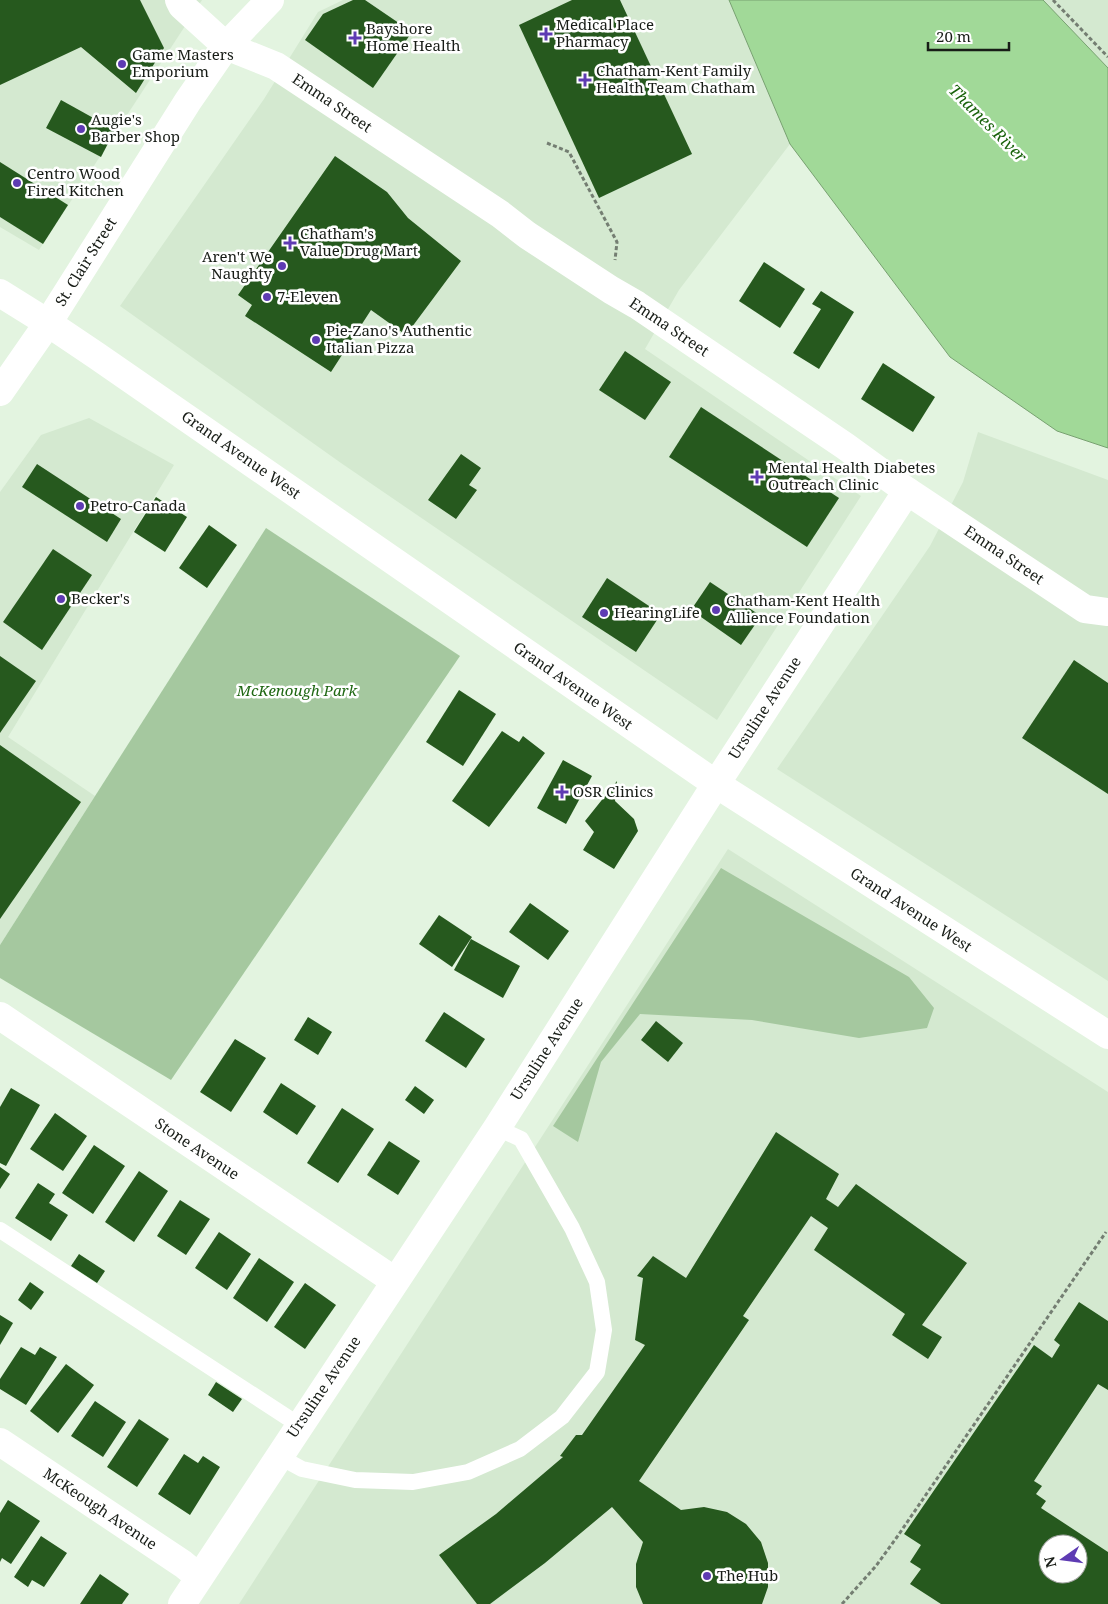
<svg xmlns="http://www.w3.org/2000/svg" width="1108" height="1604" font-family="'Noto Serif',serif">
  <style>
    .built { fill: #d4e9d0; fill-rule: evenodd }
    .green { fill: #a5c89f }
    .water { fill: #a1d998; stroke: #78a171 }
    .building { fill: #26591e; fill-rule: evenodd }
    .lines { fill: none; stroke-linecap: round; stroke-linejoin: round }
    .path { stroke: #747e72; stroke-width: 3; stroke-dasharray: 4 2.5; stroke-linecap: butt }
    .service { stroke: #fff; stroke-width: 16 }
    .minor { stroke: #fff; stroke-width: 28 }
    .tertiary { stroke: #fff; stroke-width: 28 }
    .secondary { stroke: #fff; stroke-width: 28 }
    .primary { stroke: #fff; stroke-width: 28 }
    .poi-dot { fill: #5e3bb3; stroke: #fff; stroke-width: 2 }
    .labels { text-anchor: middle; stroke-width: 5; stroke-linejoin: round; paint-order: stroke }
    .poi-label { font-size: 15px; fill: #181d17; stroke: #fff; text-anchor: start }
    .street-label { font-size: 15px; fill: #181d17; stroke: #fff }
    .park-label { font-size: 15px; font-style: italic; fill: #206814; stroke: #fff }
    .water-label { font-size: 16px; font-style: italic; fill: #1a630c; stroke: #fff }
  </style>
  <rect width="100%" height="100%" fill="#e3f4e0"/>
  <g class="built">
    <path d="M0,0H202L39,250L0,227Z"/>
    <path d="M343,0H729L790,144L679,290L645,349L861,496L717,720L341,463L120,306L264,99L318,12Z"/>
    <path d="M1043,0H1108V68L1045,3Z"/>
    <path d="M89,418L174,465L8,737L95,796L0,945V492L41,435Z"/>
    <path d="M978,432L1108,480V981L777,769L930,546L963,482Z"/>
    <path d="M728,849L1108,1092V1604H239ZM1048,1544H1078V1574H1048Z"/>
  </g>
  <g class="green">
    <path d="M266,528L460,656L171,1080L0,978V945Z"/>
    <path d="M721,868L909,977L934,1008L927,1028L859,1038L752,1020L640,1014L601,1062L578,1142L553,1126Z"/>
  </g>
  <path class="water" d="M729,0H1043L1108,68V448L1057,431L950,357L790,144Z"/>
  <g class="building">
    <path d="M0,0H140L164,48L136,93L81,47L0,85Z"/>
    <path d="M353,0H365L412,32L373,88L305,40L323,14Z"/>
    <path d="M572,0H620L692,154L599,198L519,25Z"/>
    <path d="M61,100L115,130L101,157L46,128Z"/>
    <path d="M335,156L387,192L408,218L461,261L406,335L371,310L331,372L245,316L252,305L238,295Z"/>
    <path d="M0,162L68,205L43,244L0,217Z"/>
    <path d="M764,262L805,289L780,328L739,301Z"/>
    <path d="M821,291L854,312L819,369L793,353L821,309L812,304Z"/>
    <path d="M625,351L671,382L645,420L599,390Z"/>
    <path d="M883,363L935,397L913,432L861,399Z"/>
    <path d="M701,407L839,498L807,547L669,457Z"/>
    <path d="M461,454L481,468L469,485L477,490L456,519L428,500Z"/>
    <path d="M37,464L121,519L107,542L22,487Z"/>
    <path d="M156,497L187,517L165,552L134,532Z"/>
    <path d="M209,525L237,545L207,588L179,568Z"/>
    <path d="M53,549L92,575L42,650L3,622Z"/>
    <path d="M607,578L661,614L636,652L582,617Z"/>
    <path d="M710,582L761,616L741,645L691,610Z"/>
    <path d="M0,656L36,681L0,733Z"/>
    <path d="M1074,660L1108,683V794L1022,738Z"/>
    <path d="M459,690L496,714L463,766L426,742Z"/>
    <path d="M502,731L519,742L523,736L545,753L489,827L452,801Z"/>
    <path d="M0,745L81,802L0,919Z"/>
    <path d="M563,760L592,776L566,824L537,808Z"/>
    <path d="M617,781L615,801L634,819L638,831L614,869L583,850L594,832L585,821Z"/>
    <path d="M530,903L569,931L548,960L509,932Z"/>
    <path d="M439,915L472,937L452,967L419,944Z"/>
    <path d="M471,939L520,966L503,998L454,970Z"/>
    <path d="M444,1012L485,1039L466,1068L425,1041Z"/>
    <path d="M308,1017L332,1032L318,1055L294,1040Z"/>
    <path d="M656,1021L683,1043L668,1062L641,1040Z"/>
    <path d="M235,1039L266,1058L231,1112L200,1092Z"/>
    <path d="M281,1083L316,1106L297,1135L263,1112Z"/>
    <path d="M415,1086L434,1100L424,1114L405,1100Z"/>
    <path d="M11,1088L40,1105L6,1166L0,1163V1107Z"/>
    <path d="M342,1108L374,1129L338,1183L307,1163Z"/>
    <path d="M55,1113L87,1136L63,1171L30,1149Z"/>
    <path d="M776,1132L839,1174L826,1199L838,1207L856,1184L967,1263L922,1325L942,1337L928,1359L892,1335L905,1314L814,1250L828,1228L811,1216L743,1316L749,1320L639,1481L681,1510L704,1507L727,1512L746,1524L761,1542L768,1563V1587L762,1604H643L636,1587V1564L643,1542L612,1507L545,1563L490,1604H477L439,1555L496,1514L563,1457L560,1456L576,1435H582L645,1345L635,1340L643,1278L637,1276L653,1256L686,1278Z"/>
    <path d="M389,1141L420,1161L398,1195L367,1175Z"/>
    <path d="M94,1145L125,1166L93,1214L62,1193Z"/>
    <path d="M0,1167L10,1174L0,1189Z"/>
    <path d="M139,1171L168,1191L134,1242L105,1222Z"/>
    <path d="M38,1183L55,1194L49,1203L68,1215L51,1241L15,1218Z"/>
    <path d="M180,1200L210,1219L186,1255L157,1236Z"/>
    <path d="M219,1232L251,1254L227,1290L195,1268Z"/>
    <path d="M79,1254L105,1271L97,1283L71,1266Z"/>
    <path d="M259,1258L294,1282L267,1322L233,1298Z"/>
    <path d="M30,1282L44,1292L31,1310L18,1300Z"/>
    <path d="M305,1283L336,1305L305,1349L274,1327Z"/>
    <path d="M1079,1302L1108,1321V1390L1098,1384L1034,1481L1042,1486L1036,1494L1046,1501L1041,1508L1108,1552V1604H941L910,1584L921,1569L910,1562L921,1545L904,1534L1034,1345L1052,1358L1060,1345L1054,1340ZM1048,1544H1078V1574H1048Z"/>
    <path d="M0,1315L13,1323L0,1345Z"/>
    <path d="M21,1347L35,1355L40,1347L57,1357L26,1405L0,1389V1379Z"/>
    <path d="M66,1364L94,1385L58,1433L30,1411Z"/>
    <path d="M216,1382L242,1399L233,1412L208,1395Z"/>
    <path d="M95,1401L126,1422L103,1457L71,1436Z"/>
    <path d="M139,1419L169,1439L137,1487L107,1467Z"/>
    <path d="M184,1454L198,1463L203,1456L220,1467L190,1515L158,1494Z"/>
    <path d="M8,1500L40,1521L11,1564L2,1558L0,1562V1513Z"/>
    <path d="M41,1536L67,1553L44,1587L32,1580L28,1587L14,1577Z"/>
    <path d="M100,1574L129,1594L122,1604H80Z"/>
  </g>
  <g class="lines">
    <g class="path">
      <path d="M1053,0L1108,57"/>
      <path d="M547,143L569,152L617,242L615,260"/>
      <path d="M842,1604L876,1566L897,1537L1106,1232"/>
    </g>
    <g class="service">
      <path d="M0,1230L299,1425"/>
      <path d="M278,1456L302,1469L355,1480L413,1482L468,1472L520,1449L562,1417L597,1372L604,1330L597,1282L572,1228L521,1139L497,1128"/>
    </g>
    <g class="minor">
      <path d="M179,0L182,6L226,46L276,66L500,214L527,235L611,290L637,305L845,446L907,491L1085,609L1108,612"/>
      <path d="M0,1016L395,1281"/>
      <path d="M0,1442L183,1564L199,1577"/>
      <path d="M182,1604L497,1128L716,784L907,491"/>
    </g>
    <path class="tertiary" d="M48,323L188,101L226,46L270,0"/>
    <path class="secondary" d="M48,323L97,356L716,784L1108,1035"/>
    <path class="primary" d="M0,293L48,323L0,392"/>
  </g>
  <g class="poi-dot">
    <path d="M543.5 26.5h5v5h5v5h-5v5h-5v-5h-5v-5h5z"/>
    <path d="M352.5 30.5h5v5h5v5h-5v5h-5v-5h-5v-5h5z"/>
    <circle cx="122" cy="64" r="5"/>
    <path d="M582.5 72.5h5v5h5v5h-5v5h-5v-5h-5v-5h5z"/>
    <circle cx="81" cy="129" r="5"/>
    <circle cx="17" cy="183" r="5"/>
    <path d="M287.5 235.5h5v5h5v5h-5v5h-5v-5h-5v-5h5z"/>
    <circle cx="282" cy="266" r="5"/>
    <circle cx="267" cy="297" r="5"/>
    <circle cx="316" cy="340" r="5"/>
    <path d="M754.5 469.5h5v5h5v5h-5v5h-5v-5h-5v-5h5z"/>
    <circle cx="80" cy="506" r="5"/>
    <circle cx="61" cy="599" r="5"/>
    <circle cx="716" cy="610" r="5"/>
    <circle cx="604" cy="613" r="5"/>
    <path d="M559.5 784.5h5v5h5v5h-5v5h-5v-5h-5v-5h5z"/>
    <circle cx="707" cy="1576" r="5"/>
  </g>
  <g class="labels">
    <g class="poi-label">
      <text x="556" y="30">Medical Place<tspan x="556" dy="17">Pharmacy</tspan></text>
      <text x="366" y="34">Bayshore<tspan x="366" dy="17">Home Health</tspan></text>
      <text x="132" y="60">Game Masters<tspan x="132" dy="17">Emporium</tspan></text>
      <text x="596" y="76">Chatham-Kent Family<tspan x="596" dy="17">Health Team Chatham</tspan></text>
      <text x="91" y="125">Augie's<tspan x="91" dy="17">Barber Shop</tspan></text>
      <text x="27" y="179">Centro Wood<tspan x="27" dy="17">Fired Kitchen</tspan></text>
      <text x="300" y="239">Chatham's<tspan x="300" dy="17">Value Drug Mart</tspan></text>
      <text x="272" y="262" text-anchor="end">Aren't We<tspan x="272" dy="17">Naughty</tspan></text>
      <text x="277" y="302">7-Eleven</text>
      <text x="326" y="336">Pie-Zano's Authentic<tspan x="326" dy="17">Italian Pizza</tspan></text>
      <text x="768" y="473">Mental Health Diabetes<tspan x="768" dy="17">Outreach Clinic</tspan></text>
      <text x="90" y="511">Petro-Canada</text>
      <text x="71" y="604">Becker's</text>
      <text x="726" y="606">Chatham-Kent Health<tspan x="726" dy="17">Allience Foundation</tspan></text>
      <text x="614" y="618">HearingLife</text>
      <text x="573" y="797">OSR Clinics</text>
      <text x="717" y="1581">The Hub</text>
    </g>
    <g class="street-label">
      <text transform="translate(332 103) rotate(34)" y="5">Emma Street</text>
      <text transform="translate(86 262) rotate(-58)" y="5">St. Clair Street</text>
      <text transform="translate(669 327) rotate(34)" y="5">Emma Street</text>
      <text transform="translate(241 455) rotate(35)" y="5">Grand Avenue West</text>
      <text transform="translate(1004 555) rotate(34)" y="5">Emma Street</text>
      <text transform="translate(573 686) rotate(35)" y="5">Grand Avenue West</text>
      <text transform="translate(765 708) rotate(-57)" y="5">Ursuline Avenue</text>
      <text transform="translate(911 910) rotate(33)" y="5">Grand Avenue West</text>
      <text transform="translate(547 1049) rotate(-57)" y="5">Ursuline Avenue</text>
      <text transform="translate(197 1149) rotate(34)" y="5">Stone Avenue</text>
      <text transform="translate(324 1387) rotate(-56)" y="5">Ursuline Avenue</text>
      <text transform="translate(100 1509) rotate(34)" y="5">McKeough Avenue</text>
    </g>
    <g class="park-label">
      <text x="297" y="696">McKenough Park</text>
    </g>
    <g class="water-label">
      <text transform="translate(988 123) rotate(45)" y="6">Thames River</text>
    </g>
  </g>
  <g transform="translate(1063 1559) rotate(256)"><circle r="24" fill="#ffffff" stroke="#a3a5a2"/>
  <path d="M0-4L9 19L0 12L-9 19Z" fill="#5e3bb3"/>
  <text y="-8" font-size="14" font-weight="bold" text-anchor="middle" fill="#181d17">N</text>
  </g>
  <path d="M928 42v8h81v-8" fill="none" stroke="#181d17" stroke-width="2.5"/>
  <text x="936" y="42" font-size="15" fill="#181d17" stroke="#ffffff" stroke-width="4" paint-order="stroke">20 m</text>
</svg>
